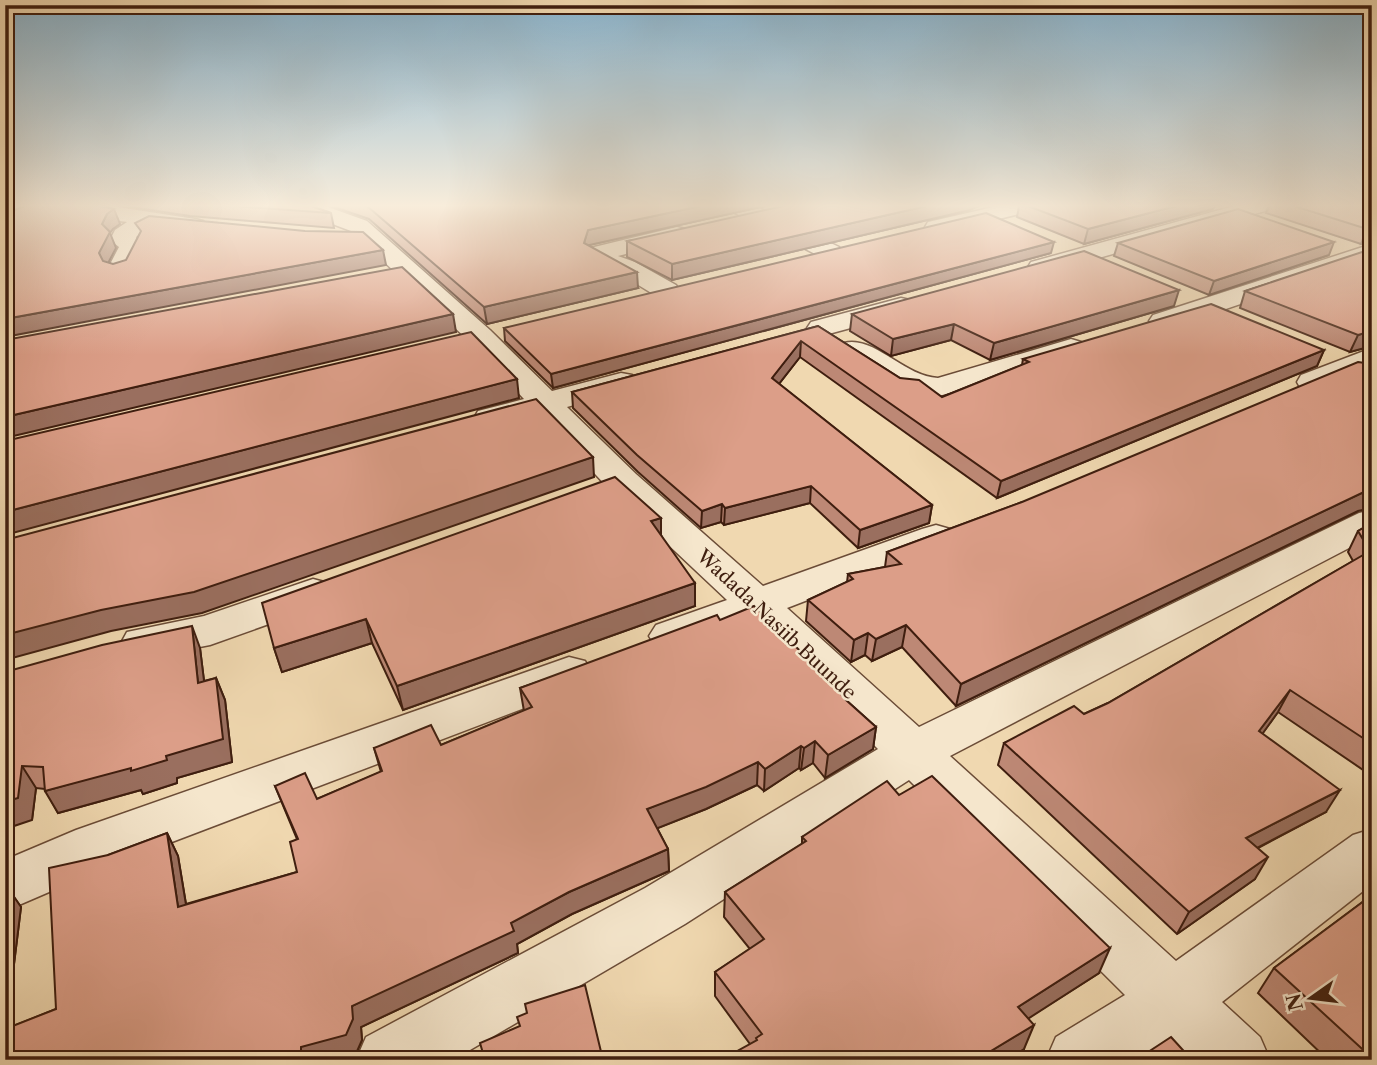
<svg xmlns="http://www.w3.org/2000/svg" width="1377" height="1065" font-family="'Libre Caslon Text',serif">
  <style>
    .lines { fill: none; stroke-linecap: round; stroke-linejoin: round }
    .minor-casing { stroke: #6b4c37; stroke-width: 3 }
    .minor { fill: #f5e6cc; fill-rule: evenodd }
    .wall { fill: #bd8875; stroke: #3f1e0f; stroke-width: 2 }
    .shaded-wall { fill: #9a6f5f; stroke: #3f1e0f; stroke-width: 2 }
    .building { fill: #dc9e88; stroke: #3f1e0f; stroke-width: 2 }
    .labels { text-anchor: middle; stroke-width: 5; stroke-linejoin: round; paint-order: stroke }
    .street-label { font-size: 19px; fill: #3f1e0f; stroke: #f5e6cc }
  </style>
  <rect width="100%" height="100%" fill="#f0d8b0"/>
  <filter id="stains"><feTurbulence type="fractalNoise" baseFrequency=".00286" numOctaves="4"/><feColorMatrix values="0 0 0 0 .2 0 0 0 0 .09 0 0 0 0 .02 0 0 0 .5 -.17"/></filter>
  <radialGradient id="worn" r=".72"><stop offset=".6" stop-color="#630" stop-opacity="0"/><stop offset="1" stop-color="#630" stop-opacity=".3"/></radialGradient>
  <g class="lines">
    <defs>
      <g id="minor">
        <path d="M80,206H111L195,219L203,221L206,226L203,231C176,238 164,218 136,237L144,245L129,275L120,278L111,275L107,270L119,247L110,240L115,230L127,222C112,220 90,218 80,206Z"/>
        <path d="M295,206H325L367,221L490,330L552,391L621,373L632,375L636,382L632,389L567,407L636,474L763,586L922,529L936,525L950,529L955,537L950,545L787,608L919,727L1359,513L1372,510V536L950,756L1176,961L1353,835L1372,829V884L1222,1002L1260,1037L1270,1060H1190L1169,1039L1138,1060H1046L1056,1037L1125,995L909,780L685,924L453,1060H356L366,1037L645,888L878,749L750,622L671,651L656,647L649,636L656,625L727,600L610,490L539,414L490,428L478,425L474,418L478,411L524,399L470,342L351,231L298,211Z"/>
        <path d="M728,206H755L839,247L842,252L839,257L830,259L821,257L731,211Z"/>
        <path d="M998,206H1035L1032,211L936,234L928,232L925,227L928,222Z"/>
        <path d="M1234,206H1268L1265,211L1049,272L1040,274L1031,272L1028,267L1031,262Z"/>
        <path d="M677,227L685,229L689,234L685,239L618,256L635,262L676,285L680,291L676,297L667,299L658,297L617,272L590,262L587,257L590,248Z"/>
        <path d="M1372,244V259L1173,327L1163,329L1153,327L1149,321L1153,315Z"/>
        <path d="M901,298L910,300L914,306L910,312L821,336L811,334L807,328L811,322Z"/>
        <path d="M1071,339L1081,342L1086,348L1081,354L939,396L894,387L844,355L839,349L844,343C874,335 903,376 938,378Z"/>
        <path d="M1372,348V368L1323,389L1312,391L1301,389L1297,382L1301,375Z"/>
        <path d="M313,579L328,583L334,593L328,603L210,645L143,658L127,654L121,643L127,632L204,616Z"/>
        <path d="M569,657L585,661L592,673L585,685L114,864L5,911V860L76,830Z"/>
      </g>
    </defs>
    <use href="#minor" class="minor-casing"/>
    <use href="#minor" class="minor"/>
  </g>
  <g class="wall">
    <path d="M125,206H311L331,213L334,228L190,216Z"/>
    <path d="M331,206H765L589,245L638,288L487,324L369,219Z"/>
    <path d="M1019,206H1028L1213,209L1084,244L1017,217Z"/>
    <path d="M1269,206H1372V242L1361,244L1266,213Z"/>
    <path d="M970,210L672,280L627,257V241Z"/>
    <path d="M1118,243L1329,255L1209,295L1114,256Z"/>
    <path d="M1372,250V346L1350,352L1240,308L1245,291Z"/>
    <path d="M1051,253L553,388L505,341L504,328Z"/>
    <path d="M1174,306L990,360L951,340L891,356L850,331L852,314Z"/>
    <path d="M818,326L900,378L942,397L1022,365L1023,359L1324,350L1317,366L997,498L800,357L779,384L932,505L929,523L858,548L810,503L724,525L721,522L701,528L638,472L573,408L572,392Z"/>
    <path d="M1022,502L1358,511L956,706L902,647L872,661L865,655L851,662L806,621L808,600L847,582L848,574L885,567L887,552Z"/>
    <path d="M1372,523V776L1278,712L1262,734L1326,812L1258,848L1255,879L1177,934L998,765L1004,743L1084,714L1108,703L1353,561L1348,552L1358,531Z"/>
    <path d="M661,535L695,606L403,710L372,643L282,672L274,648Z"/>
    <path d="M720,620L846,700L876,727L873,749L825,778L813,763L801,770L799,768L764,791L757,785L706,809L657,828L668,849L669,871L572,914L517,944L518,953L361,1027L362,1040L355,1056L5,1060V885L21,907L6,1029L56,1009L108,855L167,833L178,856L186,904L297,872V839L275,786L317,799L381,772L374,748L441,745L524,711L520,688Z"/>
    <path d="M200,648L204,681L216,678L225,700L232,762L177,778V783L143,794L141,790L58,813L45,789L36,788L32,820L5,672Z"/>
    <path d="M899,795L1099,973L1028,1018L1024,1049L750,1044L715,996V972L750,949L724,917L725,892L802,844V837Z"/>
    <path d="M1372,895V1060H1328L1258,993L1274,968Z"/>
  </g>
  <g class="shaded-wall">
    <path d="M5,206H15L5,210Z"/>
    <path d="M701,206H765L589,245L585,259L584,243L588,230Z"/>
    <path d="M927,206H979L970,210L672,280V264Z"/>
    <path d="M1176,206H1215L1213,209L1084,244L1088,229Z"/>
    <path d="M114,209L120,224L113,229L110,233L116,248L105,269L99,253L102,224L107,214Z"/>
    <path d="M1372,228V242L1361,244L1367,229Z"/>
    <path d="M1054,242L1051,253L553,388L551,374Z"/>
    <path d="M1334,242L1329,255L1209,295L1214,281Z"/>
    <path d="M383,250L386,265L5,337V319Z"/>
    <path d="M637,272L638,288L487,324L484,307Z"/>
    <path d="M1179,290L1174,306L990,360L994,343Z"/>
    <path d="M453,314L456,332L5,438V417Z"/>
    <path d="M954,324L951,340L891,356L893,339Z"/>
    <path d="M1372,331V346L1350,352L1358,335Z"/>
    <path d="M801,341L800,357L771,394L772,378Z"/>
    <path d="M1324,350L1317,366L997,498L1001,481Z"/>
    <path d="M517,379L519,398L5,535V512Z"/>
    <path d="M593,457L594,477L202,613L111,631L5,660V635Z"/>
    <path d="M811,486L810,503L724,525L725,508Z"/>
    <path d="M1368,490H1372V508L1358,511L956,706L961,684Z"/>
    <path d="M722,504L721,522L701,528L702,511Z"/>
    <path d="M932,505L929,523L858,548L860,530Z"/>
    <path d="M661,518V541L651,521Z"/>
    <path d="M695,583V606L403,710L397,686Z"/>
    <path d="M366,619L372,643L282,672L274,648Z"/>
    <path d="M906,625L902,647L872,661L876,639Z"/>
    <path d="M192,626L200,648L207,705L198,683Z"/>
    <path d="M868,633L865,655L851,662L854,640Z"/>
    <path d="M216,678L225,700L232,762L177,778V783L143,794L141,790L58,813L45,791L166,756Z"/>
    <path d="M1290,690L1278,712L1248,754L1259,731Z"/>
    <path d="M876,727L873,749L825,778L828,755Z"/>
    <path d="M815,741L813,763L801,770L804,748Z"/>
    <path d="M801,746L799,768L764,791L765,769Z"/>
    <path d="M758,762L757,785L706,809L648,832L647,809Z"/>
    <path d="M22,766L36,788L32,820L5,829V802Z"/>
    <path d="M1340,790L1326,812L1234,860L1246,838Z"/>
    <path d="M167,833L178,856L190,929L178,907Z"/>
    <path d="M668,849L669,871L572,914L517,944L518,953L361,1027L362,1040L355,1056L341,1060H279L301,1047L352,1006L569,892Z"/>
    <path d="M1268,857L1255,879L1177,934L1189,912Z"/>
    <path d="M6,885L21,907L5,1038V889Z"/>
    <path d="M1110,948L1099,973L1009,1031L1018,1007Z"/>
    <path d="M1034,1025L1024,1049L1007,1060H980L981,1057Z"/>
  </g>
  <g class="building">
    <path d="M24,206H101L114,209L107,214L102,224L110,232L99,253L103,261L113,264L126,260L141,231L135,223L149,216L305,231L363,232L383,250L5,319V214Z"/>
    <path d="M234,206H311L331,213Z"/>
    <path d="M367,206H701L588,230L584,243L637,272L484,307Z"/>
    <path d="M783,206H927L672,264L627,241Z"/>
    <path d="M1028,206H1176L1088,229Z"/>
    <path d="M1294,206H1372V228L1367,229Z"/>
    <path d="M1238,209L1334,242L1214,281L1118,243Z"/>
    <path d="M986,213L1054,242L551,374L504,328Z"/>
    <path d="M1368,250H1372V331L1358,335L1245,291Z"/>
    <path d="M1084,251L1179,290L994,343L954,324L893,339L852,314Z"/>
    <path d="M402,267L453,314L5,417V340Z"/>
    <path d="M1211,304L1324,350L1001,481L801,341L772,378L932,505L860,530L811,486L725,508L722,504L702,511L637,455L572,392L818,326L900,378L919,380L942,397L1029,362L1023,359Z"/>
    <path d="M471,332L517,379L5,512V441Z"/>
    <path d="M1358,362L1372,364V490H1368L961,684L906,625L876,639L868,633L854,640L808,600L853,579L848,574L901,564L887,552L1022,502Z"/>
    <path d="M536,399L593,457L194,592L101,610L5,635V540Z"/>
    <path d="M615,477L661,518L651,521L695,583L397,686L366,619L274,648L262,603Z"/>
    <path d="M1372,523V744L1290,690L1259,731L1340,790L1246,838L1268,857L1189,912L1004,743L1074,706L1084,714L1108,703L1370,551L1358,531Z"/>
    <path d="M754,606L829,679L846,700L876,727L828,755L815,741L804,748L801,746L765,769L758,762L706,787L647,809L668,849L569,892L511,923L514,931L352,1006L353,1019L346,1035L301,1047V1054L279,1060H5V1029L56,1009L49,868L108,855L167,833L178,907L297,872L290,842L298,839L275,786L305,773L317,799L382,771L374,748L431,725L441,745L532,707L520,688L717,615L720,620Z"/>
    <path d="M192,626L198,683L216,678L223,739L166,756L167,760L131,771V768L45,791L43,767L22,766L18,798L5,802V672L102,645Z"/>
    <path d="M932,776L1110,948L1018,1007L1034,1025L981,1057L983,1060H721L757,1040L756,1038L762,1034L715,972L764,939L725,892L806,841L802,837L887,781L899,795Z"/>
    <path d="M1372,895V1058L1274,968Z"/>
    <path d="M585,985L603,1060H485L480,1043L520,1026L517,1017L527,1013L525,1004Z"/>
    <path d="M1171,1037L1192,1060H1136Z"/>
  </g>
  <linearGradient id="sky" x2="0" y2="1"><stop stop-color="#89b6d2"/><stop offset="0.58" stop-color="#f8eddb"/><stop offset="1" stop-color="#f8eddb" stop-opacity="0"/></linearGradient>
  <rect width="1377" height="355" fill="url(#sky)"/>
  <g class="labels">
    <g class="street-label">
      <text transform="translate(777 624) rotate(43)" y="7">Wadada Nasiib Buunde</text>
    </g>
  </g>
  <rect width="1377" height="1065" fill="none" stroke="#f0d8b0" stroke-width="28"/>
  <rect x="7" y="7" width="1363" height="1051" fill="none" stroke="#3f1e0f" stroke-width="3.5"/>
  <rect x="14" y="14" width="1349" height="1037" fill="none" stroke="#3f1e0f" stroke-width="2"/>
  <g transform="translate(1311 998) rotate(256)" stroke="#f5e6cc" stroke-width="5" paint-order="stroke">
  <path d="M0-5L12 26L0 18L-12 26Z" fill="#3f1e0f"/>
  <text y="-10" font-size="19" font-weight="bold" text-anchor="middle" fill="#3f1e0f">N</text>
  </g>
  <rect width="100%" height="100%" filter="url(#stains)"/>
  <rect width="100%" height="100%" fill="url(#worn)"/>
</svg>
